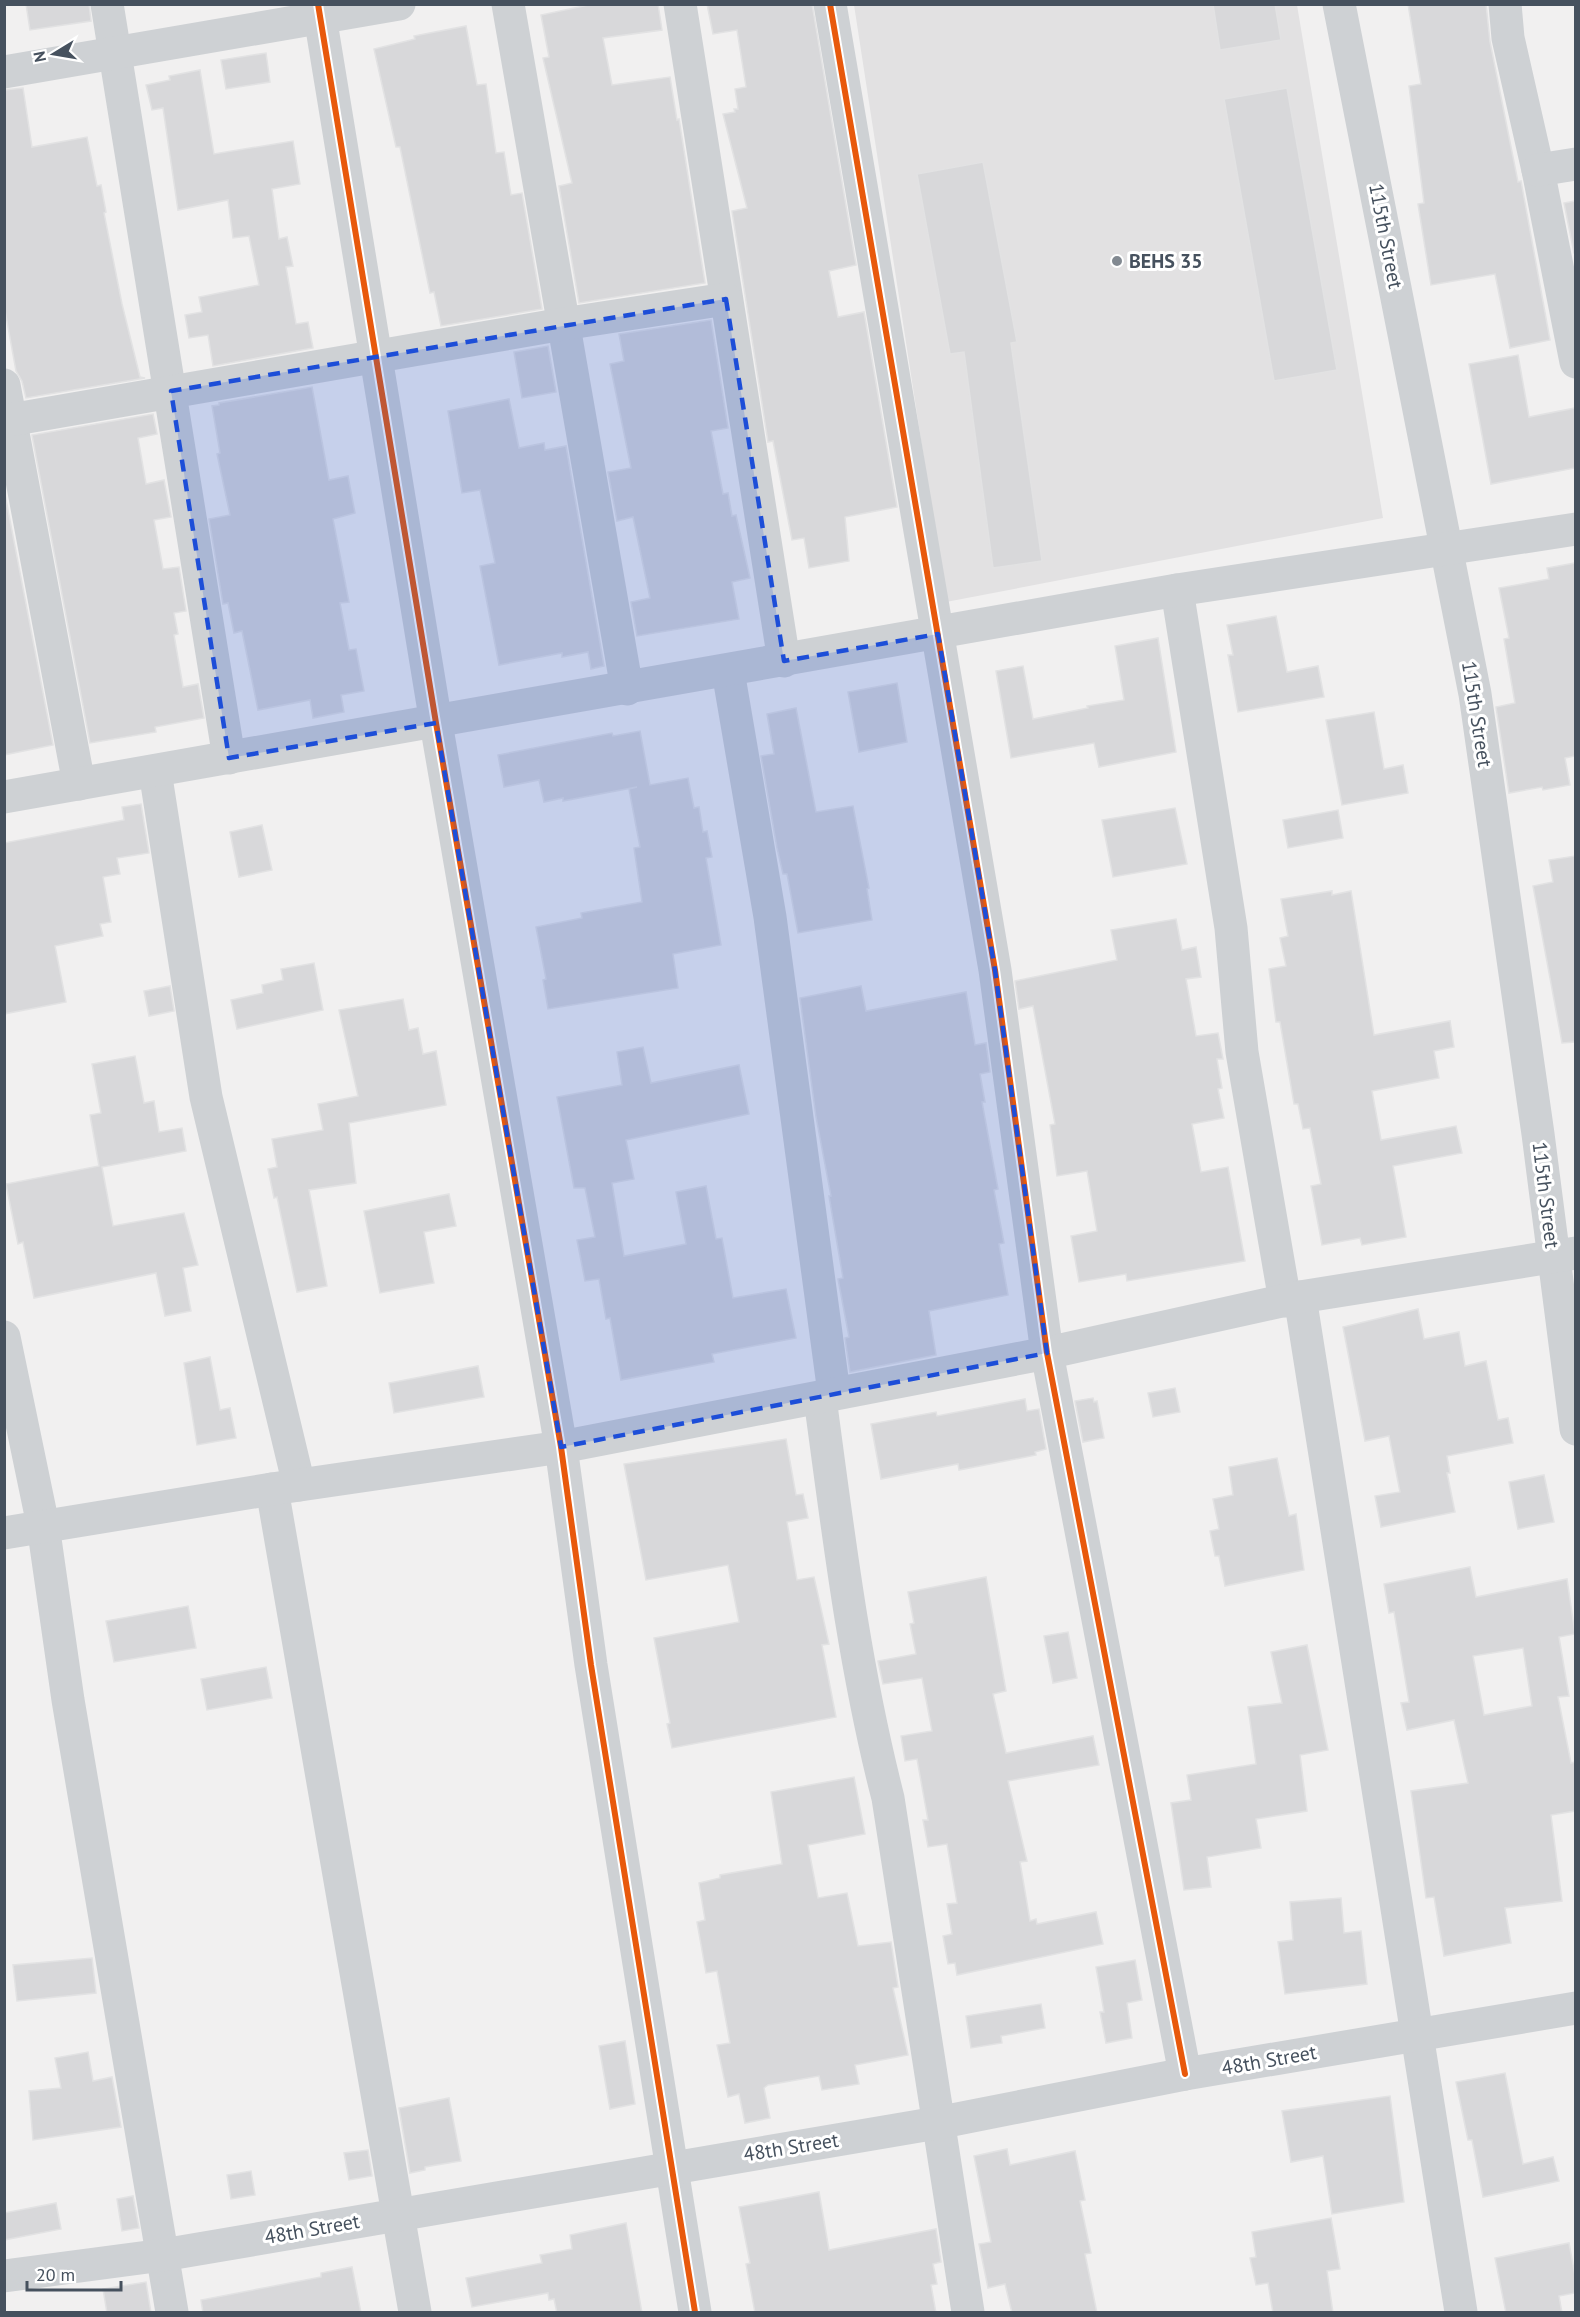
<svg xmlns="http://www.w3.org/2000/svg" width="1580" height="2317" font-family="'PT Sans',sans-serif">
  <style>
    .education { fill: #e2e1e2 }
    .building { fill: #d8d8da; stroke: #e2e2e3; stroke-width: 1.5; fill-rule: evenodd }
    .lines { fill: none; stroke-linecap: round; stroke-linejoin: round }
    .street { stroke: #ced1d4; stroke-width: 33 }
    .cycleway-casing { stroke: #fff; stroke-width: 10 }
    .cycleway { stroke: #e8590c; stroke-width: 6 }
    .marked { fill: #1d4ed8; fill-opacity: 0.2; stroke: #1d4ed8; stroke-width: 4.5; stroke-dasharray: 12 8; stroke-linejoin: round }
    .poi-dot { fill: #828991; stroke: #fff; stroke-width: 2 }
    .labels { text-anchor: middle; stroke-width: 6; stroke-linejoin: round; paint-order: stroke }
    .street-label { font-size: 20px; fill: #46515e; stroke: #fff }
    .poi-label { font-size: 20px; font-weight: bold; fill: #46515e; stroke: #fff; text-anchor: start }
  </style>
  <rect width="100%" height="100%" fill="#f1f0f0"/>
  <path class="education" d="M854,5H1297L1383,518L946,602Z"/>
  <g class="building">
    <path d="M26,4H89L91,21L30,30Z"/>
    <path d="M593,4H658L662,30L603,38L612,85L670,77L677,120L679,119L705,283L579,303L559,186L572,183L543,58L549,57L541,15Z"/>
    <path d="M707,4H812L856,265L829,271L838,317L864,312L897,507L845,517L849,561L809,568L804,538L792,540L773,441L768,442L732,211L747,208L723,114L735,112L734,109H738L735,89L746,87L737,30L713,34Z"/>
    <path d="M1213,4H1275L1281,40L1220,50Z"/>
    <path d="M1408,4H1486L1490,42L1518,182L1521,181L1550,340L1510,348L1495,274L1431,285L1418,204L1424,203L1409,86L1421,84Z"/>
    <path d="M466,26L477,85L486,84L496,153L504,152L511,195L522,193L542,309L441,326L434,292L430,293L400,147H396L374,49L415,39L414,36Z"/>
    <path d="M266,53L270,82L226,89L221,60Z"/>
    <path d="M200,70L214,154L293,141L300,184L272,189L279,239L287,237L293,266L286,267L296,324L308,322L313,348L213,366L208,335L189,338L185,315L202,312L199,297L259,285L249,236L233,238L228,200L178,210L163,108L152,110L146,85L170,80L169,76Z"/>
    <path d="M23,88L32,147L87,137L97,186L101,185L106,212L104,213L122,304L140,377L145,378L26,398L22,381L16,371L4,305V90Z"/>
    <path d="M1287,88L1337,370L1274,381L1224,99Z"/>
    <path d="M983,162L1017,342L1011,343L1042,561L993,568L964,352L950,354L917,174Z"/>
    <path d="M1575,201V253H1574L1564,203Z"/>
    <path d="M711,320L728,428L711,431L723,494L728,493L732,516L736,515L750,578L732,582L739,619L637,636L631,602L650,598L633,517L617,521L608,472L631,468L610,364L624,361L619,334Z"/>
    <path d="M548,346L556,392L522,398L514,352Z"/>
    <path d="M1518,355L1529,417L1575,408V468L1491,484L1469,364Z"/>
    <path d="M312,387L329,480L348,476L355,513L333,519L349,602L340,603L349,650L356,649L364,691L341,695L344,712L313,718L310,700L258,710L242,631L234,633L228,603L223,604L209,519L230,515L217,454L220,453L212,406L219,405V403Z"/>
    <path d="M509,399L519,448L544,443L545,450L566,446L604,666L591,669L588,652L562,657V653L499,665L480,566L495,563L480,490L462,493L448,411Z"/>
    <path d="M153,414L157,434L138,438L146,484L164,480L171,517L154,520L163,569L179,567L186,611L174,613L178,634L174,635L183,687L198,684L204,718L155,727L156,732L90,743L32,435Z"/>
    <path d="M4,489L53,745L4,755Z"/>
    <path d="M1575,563V756L1565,758L1570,785L1543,790L1542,787L1509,793L1496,707L1515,703L1504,639L1509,638L1499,588L1549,579L1547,568Z"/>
    <path d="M1276,616L1287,672L1318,666L1324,697L1238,712L1228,655H1233L1227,625Z"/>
    <path d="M1158,638L1176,752L1099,767L1094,743L1011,758L996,671L1023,666L1033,719L1088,708L1087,706L1124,700L1115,646Z"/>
    <path d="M897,683L907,742L859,752L848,692Z"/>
    <path d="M796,708L816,812L853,806L869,888L867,889L872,920L798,933L787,874H783L777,848L761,756L774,754L767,714Z"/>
    <path d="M1374,712L1384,769L1403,765L1408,793L1342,805L1326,720Z"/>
    <path d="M640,731L650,785L688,778L694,808L699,807L703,832L707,831L712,857L706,858L721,945L673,954L678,988L548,1009L543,980L546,979L536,927L582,918L581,913L642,902L634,848L640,847L629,789L637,787L563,801V798L544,802L539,780L504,787L498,755L612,733L613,736Z"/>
    <path d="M141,804L149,853L117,858L120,874L103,877L111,922L100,924L103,936L55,946L66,1002L4,1014V843L124,820L122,807Z"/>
    <path d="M1175,808L1187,864L1113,877L1102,820Z"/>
    <path d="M1338,810L1343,838L1288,848L1283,820Z"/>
    <path d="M262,825L272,870L239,877L230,832Z"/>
    <path d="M1575,856V1042L1562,1043L1533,886L1553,882L1549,860Z"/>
    <path d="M1332,891V895L1351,891L1374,1035L1450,1021L1454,1047L1434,1051L1439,1078L1372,1091L1381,1140L1456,1126L1462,1153L1393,1166L1406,1237L1362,1245L1360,1238L1322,1245L1311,1186L1321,1184L1310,1128L1303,1129L1298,1104H1294L1280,1022H1276L1269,969L1286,966L1280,938L1288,936L1281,899Z"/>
    <path d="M1176,919L1182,950L1196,947L1201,977L1186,979L1196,1036L1218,1033L1223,1059H1217L1222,1088L1218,1089L1224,1118L1192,1124L1201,1172L1228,1167L1245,1261L1127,1281L1126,1274L1079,1282L1071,1236L1097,1231L1087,1171L1057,1176L1050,1125L1055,1124L1033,1006L1019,1009L1015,981L1117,960L1111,930Z"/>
    <path d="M314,963L323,1010L237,1029L231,1000L263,993L262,985L283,980L281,969Z"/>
    <path d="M170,986L174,1011L149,1016L144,991Z"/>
    <path d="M861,986L866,1011L966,992L975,1045L986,1043L990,1072L980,1074L985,1102H982L998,1189L994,1190L1004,1243L999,1244L1008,1295L929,1311L936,1355L850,1372L845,1338L849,1337L838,1279L843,1278L829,1196H831L816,1117L800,998Z"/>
    <path d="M403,999L409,1030L418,1028L423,1054L436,1051L446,1105L349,1123L356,1183L309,1190L327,1286L297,1292L277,1197L274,1198L268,1169L277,1167L272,1139L323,1130L318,1104L358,1096L339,1010Z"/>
    <path d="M643,1047L651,1083L739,1065L749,1114L626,1140L634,1179L612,1183L624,1256L686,1244L676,1192L706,1186L716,1239L722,1238L733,1298L786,1289L796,1338L712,1354L714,1362L621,1380L610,1318L606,1319L599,1279L585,1281L577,1240L595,1237L585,1188H574L557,1097L622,1085L617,1052Z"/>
    <path d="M135,1056L144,1103L154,1101L159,1132L182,1128L186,1151L102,1167L113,1226L184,1213L198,1265L183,1268L191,1311L165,1316L156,1273L34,1298L23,1242L18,1244L6,1184L99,1166L90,1115L101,1113L92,1064Z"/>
    <path d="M449,1194L456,1226L424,1232L434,1283L380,1293L364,1211Z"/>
    <path d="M1418,1309L1424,1339L1459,1332L1465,1366L1486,1361L1498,1420L1508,1418L1513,1443L1447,1456L1450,1473H1447L1455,1512L1381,1527L1375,1496L1400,1492L1389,1436L1365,1441L1343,1327Z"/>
    <path d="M210,1357L220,1410L230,1408L236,1438L197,1445L184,1363Z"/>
    <path d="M478,1366L484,1397L394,1413L389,1383Z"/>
    <path d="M1175,1388L1180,1412L1153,1417L1148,1393Z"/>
    <path d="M1093,1398L1094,1402L1097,1401L1104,1438L1083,1442L1075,1401Z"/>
    <path d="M1025,1399L1027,1411L1039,1409L1046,1449L1035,1452L1036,1455L959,1470L958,1464L881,1479L871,1424L936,1412L937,1416Z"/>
    <path d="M786,1439L796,1495L803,1494L808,1518L787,1522L797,1580L814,1577L829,1644L822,1645L836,1717L672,1748L667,1724L670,1723L654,1638L739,1622L728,1565L646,1580L624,1464Z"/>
    <path d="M1277,1458L1289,1516L1296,1514L1304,1570L1225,1586L1219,1556H1215L1210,1531L1219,1529L1213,1499L1233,1495L1229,1467Z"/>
    <path d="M1544,1475L1554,1522L1518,1529L1509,1482Z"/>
    <path d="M1470,1567L1476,1597L1567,1579L1575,1634L1559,1637L1569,1696L1558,1697L1571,1763L1575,1762V1811L1551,1815L1562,1901L1505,1908L1511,1943L1444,1956L1434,1897L1426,1898L1411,1791L1468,1783L1454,1720L1407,1730L1401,1703L1409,1702L1394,1612L1389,1613L1384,1584ZM1523,1648L1532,1706L1484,1715L1473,1656Z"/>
    <path d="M986,1577L1006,1691L993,1694L1006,1753L1093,1736L1099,1765L1008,1781L1027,1861L1020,1862L1030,1921L1036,1919L1037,1924L1096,1912L1103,1944L957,1975L955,1963L948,1964L943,1936L952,1934L947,1904L957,1903L947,1844L928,1847L923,1820H928L917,1759L905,1761L901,1736L932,1731L922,1678L883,1684L878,1661L916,1654L910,1624L914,1623L908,1592Z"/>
    <path d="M188,1606L196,1648L114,1662L106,1621Z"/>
    <path d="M1068,1632L1077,1678L1053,1683L1044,1636Z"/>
    <path d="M1307,1645L1328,1750L1300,1755L1307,1811L1256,1819L1261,1848L1207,1857L1211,1887L1184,1890L1171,1803L1191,1800L1187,1775L1256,1764L1248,1707L1282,1703L1271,1652Z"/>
    <path d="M266,1667L272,1698L207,1710L201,1679Z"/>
    <path d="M854,1777L865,1834L808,1845L818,1898L847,1893L858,1946L891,1942L898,1987L893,1988L908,2055L855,2065L859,2084L822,2090L819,2076L768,2085L764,2088L770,2118L745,2123L739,2094L728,2097L717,2045L730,2043L717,1971L706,1973L697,1922L705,1920L699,1883L720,1878V1875L782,1864L771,1792Z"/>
    <path d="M1341,1898L1344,1933L1361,1931L1367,1984L1285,1994L1278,1942L1293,1940L1290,1902Z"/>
    <path d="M92,1958L96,1993L17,2001L13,1965Z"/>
    <path d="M1135,1960L1142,2000L1127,2003L1132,2038L1106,2043L1100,2012H1104L1096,1967Z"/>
    <path d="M1041,2004L1045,2028L1001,2036L1002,2043L971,2048L966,2016Z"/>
    <path d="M625,2041L635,2104L610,2109L599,2046Z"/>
    <path d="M88,2052L93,2081L112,2077L121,2127L33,2140L29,2091L61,2088L55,2058Z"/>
    <path d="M1505,2073L1523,2164L1553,2157L1559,2181L1483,2197L1472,2140H1468L1456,2082Z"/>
    <path d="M1390,2096L1404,2202L1332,2214L1323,2156L1291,2162L1282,2111Z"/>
    <path d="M449,2098L461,2161L425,2167V2170L410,2173L399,2108Z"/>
    <path d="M1007,2149L1010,2165L1075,2151L1085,2200L1080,2201L1091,2253L1085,2254L1097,2313H1012L1005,2284L988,2288L979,2244L991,2242L974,2156Z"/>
    <path d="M368,2150L372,2176L349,2180L344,2153Z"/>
    <path d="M251,2171L255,2195L231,2199L227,2175Z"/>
    <path d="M819,2192L829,2250L936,2229L941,2262L933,2264L937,2284L931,2285L936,2313H755L746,2264L750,2263L739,2207Z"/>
    <path d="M133,2196L139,2228L122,2231L117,2199Z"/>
    <path d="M56,2203L61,2229L4,2240V2213Z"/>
    <path d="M1331,2218L1340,2269L1327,2271L1333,2313H1273L1268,2283L1256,2285L1250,2258L1256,2257L1252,2232Z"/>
    <path d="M626,2223L642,2313H557L554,2299L549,2300L548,2293L472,2307L466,2278L542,2263L540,2255L572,2249L570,2235Z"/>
    <path d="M1569,2243L1575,2275V2293L1559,2296L1562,2313H1506L1495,2258Z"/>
    <path d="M352,2267L361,2313H203L201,2300L321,2277V2273Z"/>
    <path d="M146,2282L151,2313H107L103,2289Z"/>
  </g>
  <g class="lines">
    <g class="street">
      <path d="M107,4L229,758"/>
      <path d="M318,4L436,723L561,1447L591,1665L695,2312"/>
      <path d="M508,4L627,689"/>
      <path d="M680,4L784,661"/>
      <path d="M830,4L995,970L1047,1353L1185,2074"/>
      <path d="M1339,4L1475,694L1538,1134L1576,1429"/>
      <path d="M1505,4L1508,38L1538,170L1576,362"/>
      <path d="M4,72L399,4"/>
      <path d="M1538,170L1576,164"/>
      <path d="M4,385L79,784"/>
      <path d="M4,421L563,324L726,299"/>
      <path d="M1177,590L1231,928L1242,1052L1285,1301"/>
      <path d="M728,671L770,917L834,1393"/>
      <path d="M155,771L206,1097L299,1485"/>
      <path d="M4,797L1177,590L1576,529"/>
      <path d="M1300,1297L1461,2312"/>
      <path d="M4,1337L43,1525L68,1700L172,2312"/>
      <path d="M820,1398C838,1532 854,1666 888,1798L968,2312"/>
      <path d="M272,1489L415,2312"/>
      <path d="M4,1533L272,1489L561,1447L1047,1353L1300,1297L1576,1253"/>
      <path d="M4,2276L163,2255L937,2123L1185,2074L1576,2008"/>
    </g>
    <defs>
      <g id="cycleway">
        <path d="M318,4L436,723L561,1447L591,1665L695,2312"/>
        <path d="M830,4L995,970L1047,1353L1185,2074"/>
      </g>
    </defs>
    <use href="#cycleway" class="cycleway-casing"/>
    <use href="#cycleway" class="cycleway"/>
  </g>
  <path class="marked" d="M726,299L784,661L938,634L995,970L1047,1353L561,1447L436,723L229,758L171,391Z"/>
  <circle class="poi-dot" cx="1117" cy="261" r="6"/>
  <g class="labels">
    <g class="street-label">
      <text transform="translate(1386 236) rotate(79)" y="7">115th Street</text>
      <text transform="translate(1477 714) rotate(81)" y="7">115th Street</text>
      <text transform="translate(1546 1195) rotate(83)" y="7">115th Street</text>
      <text transform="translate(1269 2060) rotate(-10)" y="7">48th Street</text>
      <text transform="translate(791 2147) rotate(-9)" y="7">48th Street</text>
      <text transform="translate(312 2229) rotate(-10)" y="7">48th Street</text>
    </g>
    <g class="poi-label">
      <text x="1129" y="268">BEHS 35</text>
    </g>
  </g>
  <rect width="1580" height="2317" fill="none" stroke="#46515e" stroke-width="12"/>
  <g transform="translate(54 54) rotate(259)" stroke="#ffffff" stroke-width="4.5" paint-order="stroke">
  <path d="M0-4.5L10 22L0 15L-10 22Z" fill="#46515e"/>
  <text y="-9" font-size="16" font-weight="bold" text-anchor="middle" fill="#46515e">N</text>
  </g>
  <path d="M27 2281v9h94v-9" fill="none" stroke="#46515e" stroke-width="3"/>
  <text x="36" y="2281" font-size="18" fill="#46515e" stroke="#ffffff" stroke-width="4.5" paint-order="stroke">20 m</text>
</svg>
